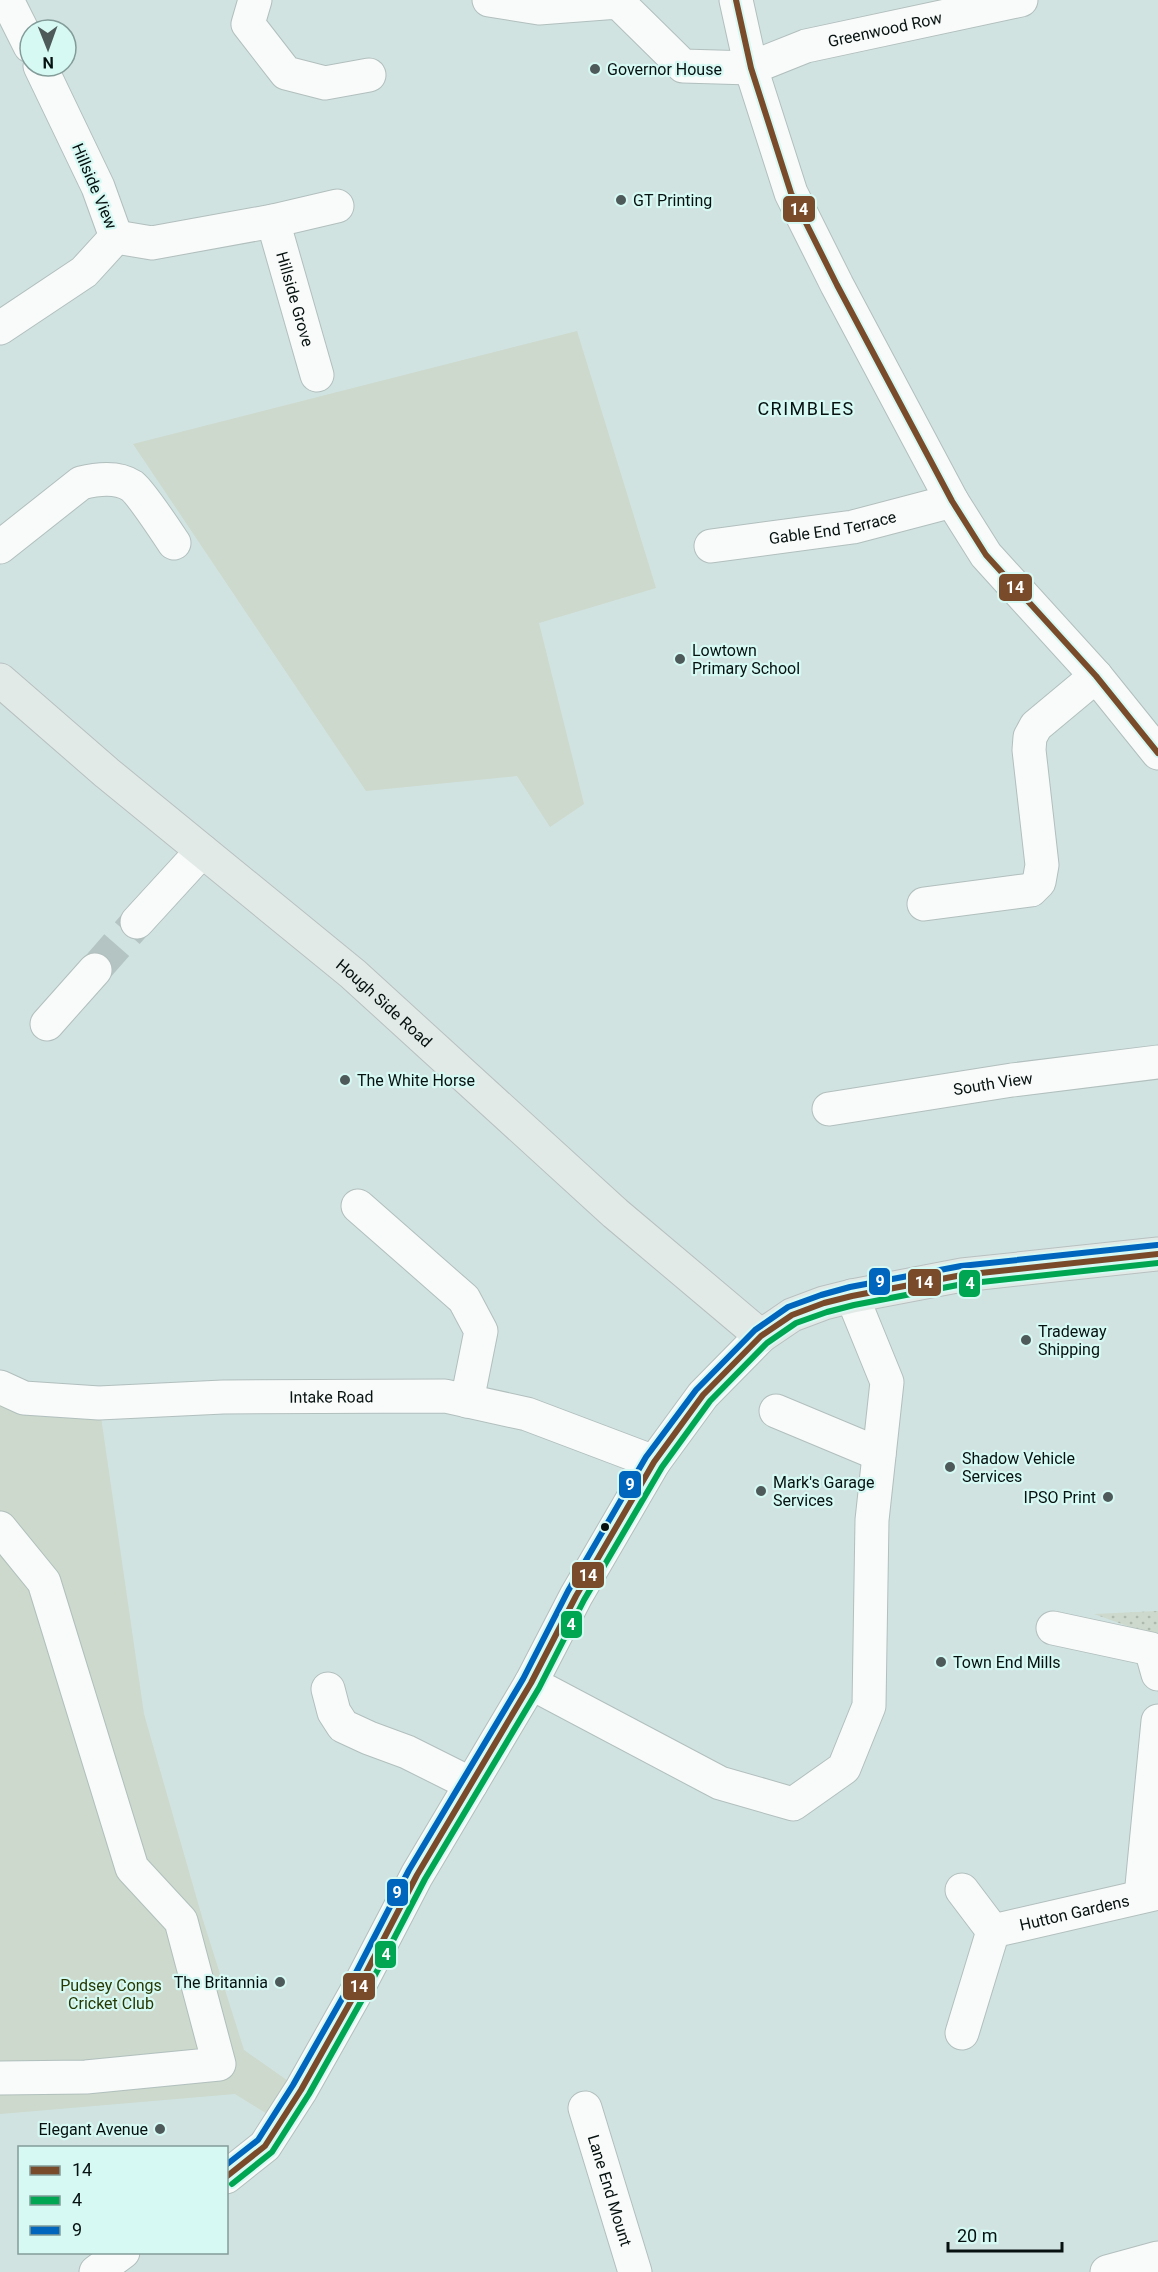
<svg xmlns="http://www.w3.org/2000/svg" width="1158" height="2272" font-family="Roboto,sans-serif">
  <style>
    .grass { fill: url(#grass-dots) }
    .park { fill: #ccd9cc }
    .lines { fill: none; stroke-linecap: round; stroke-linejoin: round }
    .minor-tunnel { stroke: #b3c4c2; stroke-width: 33; stroke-dasharray: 33 16; stroke-linecap: butt }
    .minor-casing { stroke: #b1bfbd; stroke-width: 35 }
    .major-casing { stroke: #b8c0c0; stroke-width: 35 }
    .minor { stroke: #f8fbfa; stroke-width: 33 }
    .major { stroke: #e1eae6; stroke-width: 33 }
    .bus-1-casing { stroke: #d6f9f4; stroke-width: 10 }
    .bus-2-casing { stroke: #d6f9f4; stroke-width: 10 }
    .bus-3-casing { stroke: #d6f9f4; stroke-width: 10 }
    .bus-1 { stroke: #7a4b2a; stroke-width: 6 }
    .bus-2 { stroke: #00a651; stroke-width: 6 }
    .bus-3 { stroke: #0065bd; stroke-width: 6 }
    .poi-dot { fill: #4d5a59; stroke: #d6f9f4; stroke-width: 2 }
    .bus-dot { fill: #061110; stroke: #d6f9f4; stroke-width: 2 }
    .labels { text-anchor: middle; stroke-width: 4.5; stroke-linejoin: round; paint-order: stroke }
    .street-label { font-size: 16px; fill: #061110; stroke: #d6f9f4 }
    .poi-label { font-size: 16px; fill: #061110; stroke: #d6f9f4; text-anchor: start }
    .park-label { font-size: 16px; fill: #273902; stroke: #d6f9f4 }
    .neighbourhood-label { font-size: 18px; letter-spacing: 1.5px; fill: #061110; stroke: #d6f9f4 }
    .line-badge { stroke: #d6f9f4; stroke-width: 2 }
    .badge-label { font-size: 16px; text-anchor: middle; font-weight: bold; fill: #fff }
  </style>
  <defs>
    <pattern id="grass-dots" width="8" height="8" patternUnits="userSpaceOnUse" patternTransform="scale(1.5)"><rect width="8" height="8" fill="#ccd9cc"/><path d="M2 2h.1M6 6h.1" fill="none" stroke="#aeb9ae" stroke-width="1.8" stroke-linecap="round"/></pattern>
  </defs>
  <rect width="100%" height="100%" fill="#d1e3e1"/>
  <path class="grass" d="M1158,1611V1641L1150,1634L1094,1614Z"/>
  <g class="park">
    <path d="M577,331L656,588L539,623L584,804L550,827L517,776L366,791L133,444Z"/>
    <path d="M0,1387L99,1403L144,1714L202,1917L244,2050L301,2090L280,2122L235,2094L0,2114Z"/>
  </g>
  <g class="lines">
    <path class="minor-tunnel" d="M95,970L137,922"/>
    <defs>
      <g id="minor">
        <path d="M7,0L30,46"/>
        <path d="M255,0L248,24L286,73L325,83L369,75"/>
        <path id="s1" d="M489,0L539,8L618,2L683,66L751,68L806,46L1021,0"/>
        <path d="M736,0L751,68L791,193L837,285L952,501L986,555L1096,676L1158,753"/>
        <path id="s2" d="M273,221L317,375"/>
        <path d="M116,237L152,243L273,221L337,206"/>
        <path d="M0,328L84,272L116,237L98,187L40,66"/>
        <path id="s3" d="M711,546L853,527L952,501"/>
        <path d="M0,547L81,483C97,479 117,476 132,486C141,493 166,531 174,543"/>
        <path d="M924,904L1031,890L1039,882L1042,865L1029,750L1030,737L1036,726L1096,676"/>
        <path d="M137,922L202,851"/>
        <path d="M47,1024L95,970"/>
        <path id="s4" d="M829,1109L1012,1080L1158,1062"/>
        <path d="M358,1206L464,1299L481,1331L467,1401"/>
        <path id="s5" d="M0,1387L24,1398L99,1403L223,1397L445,1396L527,1414L654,1462"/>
        <path d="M776,1411L879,1454"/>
        <path d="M0,1528L44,1582L132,1868L181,1921L219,2064L86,2077L0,2078"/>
        <path d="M1053,1628L1151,1649L1158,1674"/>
        <path d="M531,1683L720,1783L793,1804L844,1768L869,1706L872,1520L887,1382L852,1296"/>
        <path d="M328,1689L334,1712L343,1726L369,1738L407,1752L471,1784"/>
        <path d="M962,1890L993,1931"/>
        <path d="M1141,1896L1158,1721"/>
        <path id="s6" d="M962,2033L993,1931L1158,1893"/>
        <path id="s7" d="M585,2108L635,2272"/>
        <path d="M226,2177L265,2146L301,2090L355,1994L417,1875L531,1683L576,1596L654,1462L703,1395L761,1336"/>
        <path d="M96,2272L123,2252"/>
        <path d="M1107,2272L1158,2258"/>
      </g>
      <g id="major">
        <path id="s8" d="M0,680L107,773L353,974L615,1213L761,1336L792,1315L824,1303L852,1296L962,1275L1158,1254"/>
      </g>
    </defs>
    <use href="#minor" class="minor-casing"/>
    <use href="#major" class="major-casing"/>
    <use href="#minor" class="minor"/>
    <use href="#major" class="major"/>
    <defs>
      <g id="bus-1">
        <path d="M736,0L751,68L791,193L837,285L952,501L986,555L1096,676L1158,753"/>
        <path d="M226,2177L265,2146L301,2090L355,1994L417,1875L531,1683L576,1596L654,1462L703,1395L761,1336L792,1315L824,1303L852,1296L962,1275L1158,1254"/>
      </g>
      <path id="bus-2" d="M232,2184L272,2152L309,2094L363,1998L425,1879L539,1688L584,1600L662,1467L710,1401L767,1343L796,1323L827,1312L854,1305L963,1284L1158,1263"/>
      <path id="bus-3" d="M226,2165L258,2140L293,2085L347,1990L409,1870L523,1679L568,1591L646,1457L696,1390L755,1330L788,1307L821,1295L850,1287L961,1266L1157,1245"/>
    </defs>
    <use href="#bus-1" class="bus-1-casing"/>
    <use href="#bus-2" class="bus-2-casing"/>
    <use href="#bus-3" class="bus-3-casing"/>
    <use href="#bus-1" class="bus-1"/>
    <use href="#bus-2" class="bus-2"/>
    <use href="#bus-3" class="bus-3"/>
  </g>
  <g class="poi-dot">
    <circle cx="595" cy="69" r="6"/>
    <circle cx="621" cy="200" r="6"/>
    <circle cx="680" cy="659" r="6"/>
    <circle cx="345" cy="1080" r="6"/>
    <circle cx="1026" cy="1340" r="6"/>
    <circle cx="950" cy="1467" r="6"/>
    <circle cx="761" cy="1491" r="6"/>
    <circle cx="1108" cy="1497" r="6"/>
    <circle cx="941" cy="1662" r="6"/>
    <circle cx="280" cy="1982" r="6"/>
    <circle cx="160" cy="2129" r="6"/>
  </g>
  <circle class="bus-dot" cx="605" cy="1527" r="5"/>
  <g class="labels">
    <g class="street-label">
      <text dy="6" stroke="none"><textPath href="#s1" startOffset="429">Greenwood Row</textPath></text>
      <text transform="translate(95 186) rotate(67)" y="6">Hillside View</text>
      <text dy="6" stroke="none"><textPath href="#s2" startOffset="81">Hillside Grove</textPath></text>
      <text dy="6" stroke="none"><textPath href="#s3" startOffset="123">Gable End Terrace</textPath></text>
      <text dy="6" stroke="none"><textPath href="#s8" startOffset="502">Hough Side Road</textPath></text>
      <text dy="6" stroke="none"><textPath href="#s4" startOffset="166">South View</textPath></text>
      <text dy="6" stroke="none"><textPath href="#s5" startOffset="334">Intake Road</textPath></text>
      <text dy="6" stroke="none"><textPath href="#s6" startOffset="190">Hutton Gardens</textPath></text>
      <text dy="6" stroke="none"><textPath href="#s7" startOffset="86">Lane End Mount</textPath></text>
    </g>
    <g class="poi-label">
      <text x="607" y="75">Governor House</text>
      <text x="633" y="206">GT Printing</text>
      <text x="692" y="656">Lowtown<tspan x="692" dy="18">Primary School</tspan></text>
      <text x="357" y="1086">The White Horse</text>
      <text x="1038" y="1337">Tradeway<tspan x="1038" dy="18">Shipping</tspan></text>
      <text x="962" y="1464">Shadow Vehicle<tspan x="962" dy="18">Services</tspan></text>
      <text x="773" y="1488">Mark's Garage<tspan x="773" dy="18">Services</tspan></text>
      <text x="1096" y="1503" text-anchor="end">IPSO Print</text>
      <text x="953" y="1668">Town End Mills</text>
      <text x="268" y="1988" text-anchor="end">The Britannia</text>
      <text x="148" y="2135" text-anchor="end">Elegant Avenue</text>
    </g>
    <g class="park-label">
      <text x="111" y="1991">Pudsey Congs<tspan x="111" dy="18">Cricket Club</tspan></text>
    </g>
    <g class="neighbourhood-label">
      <text x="806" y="415">CRIMBLES</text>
    </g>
  </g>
  <g class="line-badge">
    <rect x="782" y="195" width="34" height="28" rx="6" fill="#7a4b2a"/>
    <rect x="998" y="573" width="35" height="29" rx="6" fill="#7a4b2a"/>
    <rect x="868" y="1267" width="23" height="29" rx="6" fill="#0065bd"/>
    <rect x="907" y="1268" width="35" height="29" rx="6" fill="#7a4b2a"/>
    <rect x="958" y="1269" width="23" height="29" rx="6" fill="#00a651"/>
    <rect x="618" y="1470" width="24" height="29" rx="6" fill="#0065bd"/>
    <rect x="571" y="1561" width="34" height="28" rx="6" fill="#7a4b2a"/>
    <rect x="560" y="1610" width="23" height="29" rx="6" fill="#00a651"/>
    <rect x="386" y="1878" width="23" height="29" rx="6" fill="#0065bd"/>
    <rect x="374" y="1940" width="23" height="29" rx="6" fill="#00a651"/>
    <rect x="342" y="1972" width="34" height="29" rx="6" fill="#7a4b2a"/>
  </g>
  <g class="badge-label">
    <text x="799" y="215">14</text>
    <text x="1015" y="593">14</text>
    <text x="880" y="1287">9</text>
    <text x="924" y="1288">14</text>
    <text x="970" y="1289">4</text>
    <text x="630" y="1490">9</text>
    <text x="588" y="1581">14</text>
    <text x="571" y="1630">4</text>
    <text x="397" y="1898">9</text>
    <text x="386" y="1960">4</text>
    <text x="359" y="1992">14</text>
  </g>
  <rect x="18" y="2146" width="210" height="108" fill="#d6f9f4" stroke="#839c99" stroke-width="1.5"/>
  <rect x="30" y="2166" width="30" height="9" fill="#7a4b2a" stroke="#839c99" stroke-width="1.5"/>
  <text x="72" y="2176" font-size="18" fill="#061110">14</text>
  <rect x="30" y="2196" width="30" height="9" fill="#00a651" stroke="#839c99" stroke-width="1.5"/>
  <text x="72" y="2206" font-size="18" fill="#061110">4</text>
  <rect x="30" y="2226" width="30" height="9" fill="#0065bd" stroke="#839c99" stroke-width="1.5"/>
  <text x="72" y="2236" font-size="18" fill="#061110">9</text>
  <g transform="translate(48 48) rotate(179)"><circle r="28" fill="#d6f9f4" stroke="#839c99" stroke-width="1.5"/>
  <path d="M0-4.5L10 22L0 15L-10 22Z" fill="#4d5a59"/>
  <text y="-9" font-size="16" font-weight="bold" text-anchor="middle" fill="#061110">N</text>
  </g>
  <path d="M948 2242v9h114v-9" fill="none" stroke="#061110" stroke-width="3"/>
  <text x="957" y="2242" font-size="18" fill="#061110" stroke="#d6f9f4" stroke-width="4.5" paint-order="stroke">20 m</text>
</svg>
